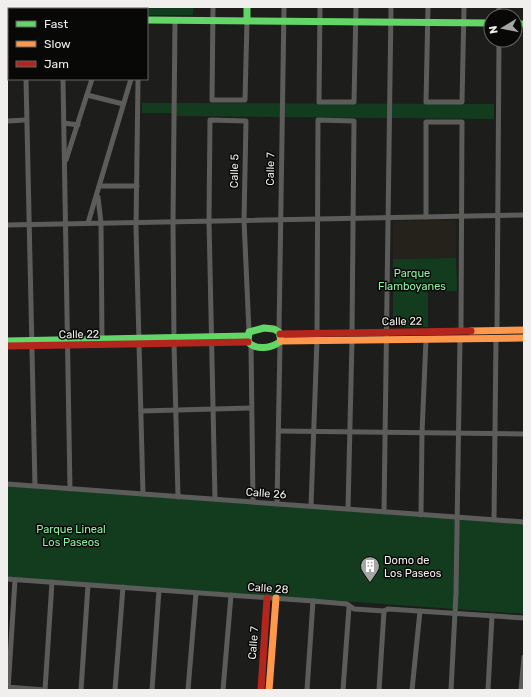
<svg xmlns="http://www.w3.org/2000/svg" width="531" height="697" font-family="Rubik,sans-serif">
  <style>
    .built { fill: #24221b }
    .green { fill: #133c1f }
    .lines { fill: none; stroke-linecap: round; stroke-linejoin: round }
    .street { stroke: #5c5c5b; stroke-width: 5 }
    .fast { stroke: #63d668; stroke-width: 7 }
    .slow { stroke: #ff974d; stroke-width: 7 }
    .jam { stroke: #b3261e; stroke-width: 7 }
    .labels { text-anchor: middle; stroke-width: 3; stroke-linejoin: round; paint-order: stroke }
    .street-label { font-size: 11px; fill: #f0efee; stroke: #080807 }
    .park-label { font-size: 11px; fill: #8af2a3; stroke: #080807 }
    .poi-label { font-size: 11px; fill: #f0efee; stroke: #080807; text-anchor: start }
  </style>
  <rect width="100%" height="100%" fill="#1d1d1c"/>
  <path class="built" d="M456,220V258L393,259V221Z"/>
  <g class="green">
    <path d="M7,7H193V15H147V9H9V17H7Z"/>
    <path d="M142,103L494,104V119L177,116L171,113H142Z"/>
    <path d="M456,258L457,291H428V327H399V318H393V259Z"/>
    <path d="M7,484L524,524V614L7,577Z"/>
  </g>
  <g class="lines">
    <g class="street">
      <path d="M213,7L212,100H245L247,21"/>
      <path d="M320,7L319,102H354L356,7"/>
      <path d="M428,7L426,102H462L464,7"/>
      <path d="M499,16V7"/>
      <path d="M26,79L35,486"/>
      <path d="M63,79L70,489"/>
      <path d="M138,79L136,228L143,494"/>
      <path d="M87,95L123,104"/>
      <path d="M7,121L26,120"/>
      <path d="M64,123L78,125"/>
      <path d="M66,160L92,79"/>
      <path d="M100,186H137"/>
      <path d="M98,197L101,223L102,339"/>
      <path d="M426,217V122H462L461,331"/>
      <path d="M88,223L131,79"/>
      <path d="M7,225L524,215"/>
      <path d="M497,331L499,40"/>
      <path d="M279,332L284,7"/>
      <path d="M174,338L173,222L175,20"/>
      <path d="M174,343L178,497"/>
      <path d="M251,345L253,502"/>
      <path d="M141,411L251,408"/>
      <path d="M279,431L524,434"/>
      <path d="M7,484L524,522"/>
      <path d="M215,499L209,221L210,120L246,121L244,220L249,332"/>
      <path d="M277,504L280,342"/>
      <path d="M311,506L317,340L318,120L354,121L352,333"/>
      <path d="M348,509L352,340"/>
      <path d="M384,512L391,7"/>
      <path d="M421,515L422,433L426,339"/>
      <path d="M494,520L496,338"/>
      <path d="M7,579L313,601L347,604L354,609L384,611L388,609L524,618"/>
      <path d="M7,687L45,690"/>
      <path d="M8,690L15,580"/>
      <path d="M45,690L52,582"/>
      <path d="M81,690L88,585"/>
      <path d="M115,690L123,587"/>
      <path d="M152,690L159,590"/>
      <path d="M188,690L196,593"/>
      <path d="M223,690L231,595"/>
      <path d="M307,690L313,601"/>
      <path d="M343,690L349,607"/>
      <path d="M379,690L384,611"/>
      <path d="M412,690L420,611"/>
      <path d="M451,690L456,593L460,339"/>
      <path d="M488,690L492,616"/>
      <path d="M521,690L524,657"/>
    </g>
    <g class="fast">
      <path d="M247,7V21"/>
      <path d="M147,20L491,23"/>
      <path d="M515,24H524"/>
      <path d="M7,31H9"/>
      <path d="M264,328L274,329L279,332L281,341C272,348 257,351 248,342L249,332Z"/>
      <path d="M7,341L248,336"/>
    </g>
    <g class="slow">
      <path d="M471,331L524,330"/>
      <path d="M281,341L524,338"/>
      <path d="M269,690L276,598"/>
    </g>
    <g class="jam">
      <path d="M7,21H9"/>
      <path d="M280,334L471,331"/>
      <path d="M7,346L248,342"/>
      <path d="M261,690L267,598"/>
    </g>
  </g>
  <defs>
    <symbol id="building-pin" viewBox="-11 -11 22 30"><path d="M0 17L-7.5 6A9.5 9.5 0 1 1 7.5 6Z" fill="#a6a6a4" stroke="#080807"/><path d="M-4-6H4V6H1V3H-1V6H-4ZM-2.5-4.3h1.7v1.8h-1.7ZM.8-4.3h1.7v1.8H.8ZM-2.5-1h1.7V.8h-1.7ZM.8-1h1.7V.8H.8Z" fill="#fff"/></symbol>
  </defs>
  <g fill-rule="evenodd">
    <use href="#building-pin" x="359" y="555" width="22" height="30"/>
  </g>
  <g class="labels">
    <g class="street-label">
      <text transform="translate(270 169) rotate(-89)" y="4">Calle 7</text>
      <text transform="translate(234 171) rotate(-89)" y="4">Calle 5</text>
      <text transform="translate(402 321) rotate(-1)" y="4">Calle 22</text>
      <text transform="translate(79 334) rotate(-1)" y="4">Calle 22</text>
      <text transform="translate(266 493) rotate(4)" y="4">Calle 26</text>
      <text transform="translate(268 588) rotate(4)" y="4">Calle 28</text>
      <text transform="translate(253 643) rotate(-86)" y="4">Calle 7</text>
    </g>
    <g class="park-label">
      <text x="412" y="277">Parque<tspan x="412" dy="13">Flamboyanes</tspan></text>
      <text x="71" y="533">Parque Lineal<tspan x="71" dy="13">Los Paseos</tspan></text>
    </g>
    <g class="poi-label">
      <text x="384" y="564">Domo de<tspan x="384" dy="13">Los Paseos</tspan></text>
    </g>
  </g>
  <rect width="531" height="697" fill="none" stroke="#f0efee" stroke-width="16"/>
  <rect x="8" y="8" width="140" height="72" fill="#080807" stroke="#656463"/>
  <rect x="16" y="21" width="20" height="6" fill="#63d668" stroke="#656463"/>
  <text x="44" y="28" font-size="12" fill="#f0efee">Fast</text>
  <rect x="16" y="41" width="20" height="6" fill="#ff974d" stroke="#656463"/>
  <text x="44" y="48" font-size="12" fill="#f0efee">Slow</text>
  <rect x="16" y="61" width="20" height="6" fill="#b3261e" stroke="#656463"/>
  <text x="44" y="68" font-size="12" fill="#f0efee">Jam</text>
  <g transform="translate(503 28) rotate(260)"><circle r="19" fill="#080807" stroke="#656463"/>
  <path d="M0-3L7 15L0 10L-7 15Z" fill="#a6a6a4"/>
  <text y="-6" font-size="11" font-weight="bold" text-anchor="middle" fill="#f0efee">N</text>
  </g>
</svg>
